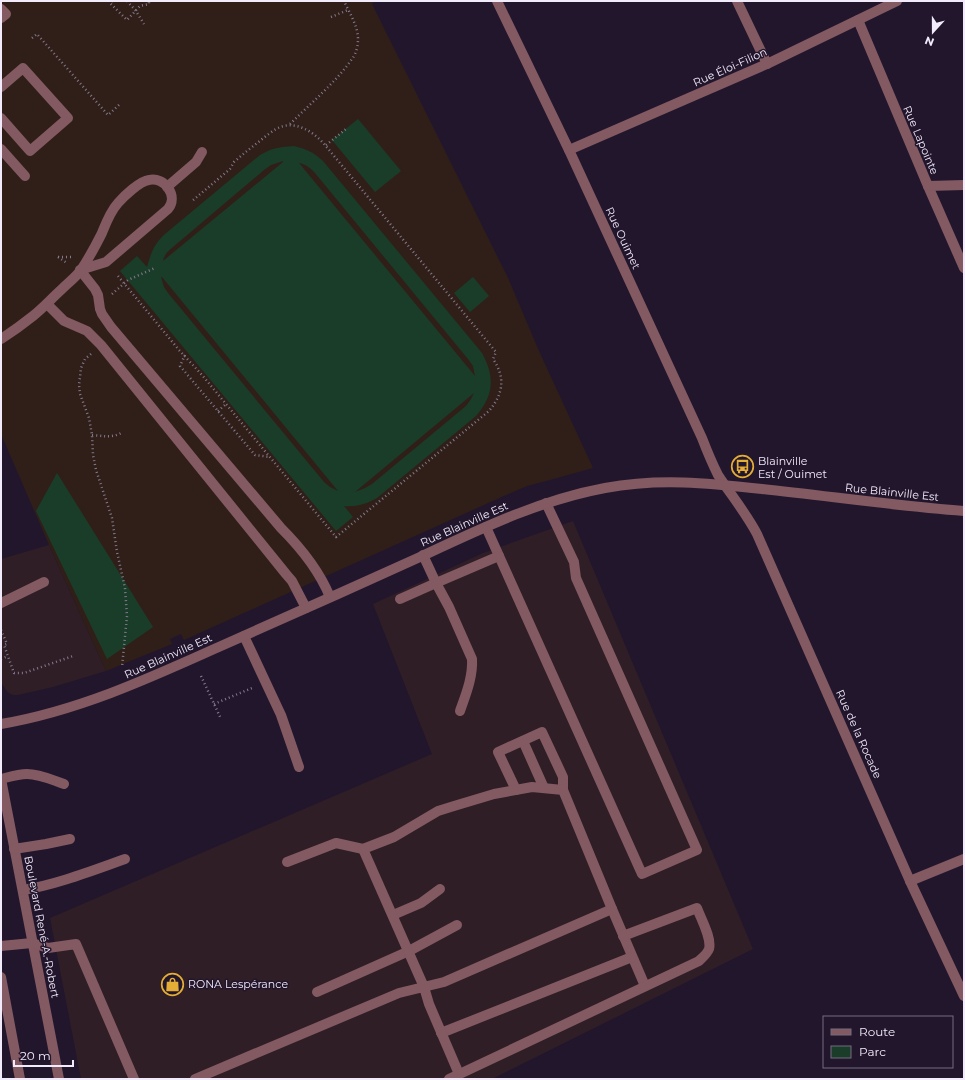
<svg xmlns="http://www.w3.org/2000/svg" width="965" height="1080" font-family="Montserrat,sans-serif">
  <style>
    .commercial { fill: #2f1e26 }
    .education { fill: #301f18 }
    .green { fill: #1a3d2a; fill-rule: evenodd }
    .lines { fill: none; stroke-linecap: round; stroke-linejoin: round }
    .path { stroke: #847a8e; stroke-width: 2.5; stroke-dasharray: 1 3; stroke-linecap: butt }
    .minor { stroke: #835962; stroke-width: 10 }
    .labels { text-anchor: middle; stroke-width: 3; stroke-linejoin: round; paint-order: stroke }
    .street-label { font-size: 11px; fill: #f2ebfb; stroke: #22162d }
    .poi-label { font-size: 11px; fill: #f2ebfb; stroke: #22162d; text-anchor: start }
  </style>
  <rect width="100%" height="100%" fill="#22162d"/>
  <g class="commercial">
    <path d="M573,521L753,949L492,1079H81L50,918L432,754L373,604L483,553Z"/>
    <path d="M49,545L106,671L53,687L18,695H13L9,693L6,690L1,682V559Z"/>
  </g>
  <path class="education" d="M1,1H375L372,4L508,278L539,351L593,468L546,481L527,486L506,495L184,640L181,634L170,639L172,644L106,671L49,545L1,434Z"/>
  <g class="green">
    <path d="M358,119L401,171L375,192L332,140Z"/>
    <path d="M294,146C306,149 313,152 323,161L482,353C495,377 494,395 476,416L377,498C366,504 357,507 344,506L353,517L336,531L120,271L137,256L147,267C151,253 154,244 165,234L260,155C272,148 280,147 294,146ZM283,161V162L163,261C164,255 168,251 173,247L264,170L271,165ZM299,163C305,164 311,168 315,173L468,359L473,366L475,376ZM161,277H162L338,491L330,487L324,482L168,293L164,287ZM474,393L471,399L466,406L372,484L365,488L355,492Z"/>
    <path d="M473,277L489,296L470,312L454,293Z"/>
    <path d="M57,473L153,627L107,659L36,511Z"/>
  </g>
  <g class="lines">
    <g class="path">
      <path d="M112,1L110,3L127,20L140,6L149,4V1"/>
      <path d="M127,1L136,11L144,24"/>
      <path d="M331,17L348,10"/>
      <path d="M32,38L37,34L108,115L120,104"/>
      <path d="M290,124C310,104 336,82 352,59C356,54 358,46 358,39C358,26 349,12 344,1"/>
      <path d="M326,145L346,129"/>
      <path d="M58,257H71"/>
      <path d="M58,257L67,263"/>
      <path d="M118,276L179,350L202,375L336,537L489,411C503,394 506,378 493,359L496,352L325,145C313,131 294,119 276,129C271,132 266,136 261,140C252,147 243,154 234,162L230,169L192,201"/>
      <path d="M112,294L128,280L155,268"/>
      <path d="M91,354L85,359L81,368L79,385L80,394L89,418L92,435L93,455L96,470L112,518L117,552L125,588L127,616L122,667"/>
      <path d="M185,355L180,366L255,455L270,457"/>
      <path d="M218,411L226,404"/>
      <path d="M92,435C103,436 112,438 121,433"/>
      <path d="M1,630L7,644L4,645L14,673H24L73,656"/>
      <path d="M1,659L8,656"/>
      <path d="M201,676L221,719"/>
      <path d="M214,704L252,688"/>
    </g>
    <g class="minor">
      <path d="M497,1L569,150L702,438C707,451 712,463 718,475C731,495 746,513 757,534L910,881L964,996"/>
      <path d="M737,1L767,64"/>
      <path d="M1,9L6,14L1,18"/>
      <path d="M858,20L928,186L964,268"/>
      <path d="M1,87L23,68L68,118L30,151L1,118"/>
      <path d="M1,149L25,176"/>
      <path d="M569,150L767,64L897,1"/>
      <path d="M928,186L964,185"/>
      <path d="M167,187L196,162L202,152"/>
      <path d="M80,270L95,289L98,295L100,309L102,314L111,327L281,528C301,548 319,570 330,597"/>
      <path d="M47,304L64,321L87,331L101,345L286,574L292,581L306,608"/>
      <path d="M1,339C12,332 23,324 33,316C43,308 52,298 62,289C68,283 76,277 81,270C89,258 96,245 102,233C106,223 110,212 118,203C124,196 140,181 149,180C164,176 179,196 168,209L106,262L80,270"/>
      <path d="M486,527L642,874L697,850L576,578L574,562L546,503"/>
      <path d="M423,555L436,583L499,556"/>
      <path d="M400,599L436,583L449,607L472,659C473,677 466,694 460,711"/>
      <path d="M1,603L44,582"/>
      <path d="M244,636L281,715L299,767"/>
      <path d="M1,724C78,711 150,678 221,646C287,617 354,587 420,557C480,529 540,500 605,488C659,478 708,483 762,489C829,496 896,506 964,511"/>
      <path d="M523,741L544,788"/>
      <path d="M1,779L59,1079"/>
      <path d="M1,779C9,777 18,774 27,774C40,774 52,780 64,784"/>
      <path d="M516,790L498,752L542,732L563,777V790"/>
      <path d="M14,849L46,844L70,839"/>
      <path d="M287,862L336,843L363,849"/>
      <path d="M910,881L964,859"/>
      <path d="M23,890C58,884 91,871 125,859"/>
      <path d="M612,909L645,986"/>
      <path d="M393,915L421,903L440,889"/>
      <path d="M1,946L32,943L48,948L76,944L134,1079"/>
      <path d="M1,977L20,1079"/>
      <path d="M317,992L409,951L457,925"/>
      <path d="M441,1033L632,957"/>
      <path d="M195,1079L399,993L444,982L612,909L563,790L532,787L494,794L454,806L438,811L394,837L363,849L424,987L429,1004L459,1074"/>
      <path d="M449,1079L699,961C702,958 707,954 709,949C712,938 701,919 697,908L623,936"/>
    </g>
  </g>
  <defs>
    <symbol id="bus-ring" viewBox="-11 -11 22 22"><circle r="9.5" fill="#22162d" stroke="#e4ad35" stroke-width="1.5"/><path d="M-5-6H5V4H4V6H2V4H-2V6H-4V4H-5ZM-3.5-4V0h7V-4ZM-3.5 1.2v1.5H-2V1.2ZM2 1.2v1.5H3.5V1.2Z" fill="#e4ad35"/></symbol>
    <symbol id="shop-ring" viewBox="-11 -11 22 22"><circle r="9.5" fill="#22162d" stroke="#e4ad35" stroke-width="1.5"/><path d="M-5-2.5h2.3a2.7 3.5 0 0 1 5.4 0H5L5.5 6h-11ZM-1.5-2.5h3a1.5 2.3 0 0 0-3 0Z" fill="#e4ad35"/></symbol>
  </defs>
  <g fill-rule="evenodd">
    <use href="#bus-ring" x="730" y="454" width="25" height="25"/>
    <use href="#shop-ring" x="160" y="972" width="25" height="25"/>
  </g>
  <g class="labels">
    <g class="street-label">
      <text transform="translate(730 67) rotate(-24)" y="4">Rue Éloi-Filion</text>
      <text transform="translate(921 140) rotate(67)" y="4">Rue Lapointe</text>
      <text transform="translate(623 238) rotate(65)" y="4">Rue Ouimet</text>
      <text transform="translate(892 492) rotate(6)" y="4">Rue Blainville Est</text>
      <text transform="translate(464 524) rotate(-24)" y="4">Rue Blainville Est</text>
      <text transform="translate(168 656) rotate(-24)" y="4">Rue Blainville Est</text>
      <text transform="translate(859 734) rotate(66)" y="4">Rue de la Rocade</text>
      <text transform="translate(42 927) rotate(79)" y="4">Boulevard René-A.-Robert</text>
    </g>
    <g class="poi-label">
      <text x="758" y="465">Blainville<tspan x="758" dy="13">Est / Ouimet</tspan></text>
      <text x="188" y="988">RONA Lespérance</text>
    </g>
  </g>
  <rect width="965" height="1080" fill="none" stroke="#f2ebfb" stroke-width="4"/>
  <rect x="823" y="1016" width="130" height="52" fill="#22162d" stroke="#756b7f"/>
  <rect x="831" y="1029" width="20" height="6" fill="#835962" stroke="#756b7f"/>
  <text x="859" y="1036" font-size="12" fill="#f2ebfb">Route</text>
  <rect x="831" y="1046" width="20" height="12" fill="#1a3d2a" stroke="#756b7f"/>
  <text x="859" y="1056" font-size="12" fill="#f2ebfb">Parc</text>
  <g transform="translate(933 32) rotate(201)" stroke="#22162d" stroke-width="3" paint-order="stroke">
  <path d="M0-3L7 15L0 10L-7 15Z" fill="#f2ebfb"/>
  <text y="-6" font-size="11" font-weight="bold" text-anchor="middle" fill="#f2ebfb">N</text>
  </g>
  <path d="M14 1060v6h59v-6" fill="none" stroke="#f2ebfb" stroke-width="2"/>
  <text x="20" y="1060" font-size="12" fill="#f2ebfb" stroke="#22162d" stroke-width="3" paint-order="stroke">20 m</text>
</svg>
